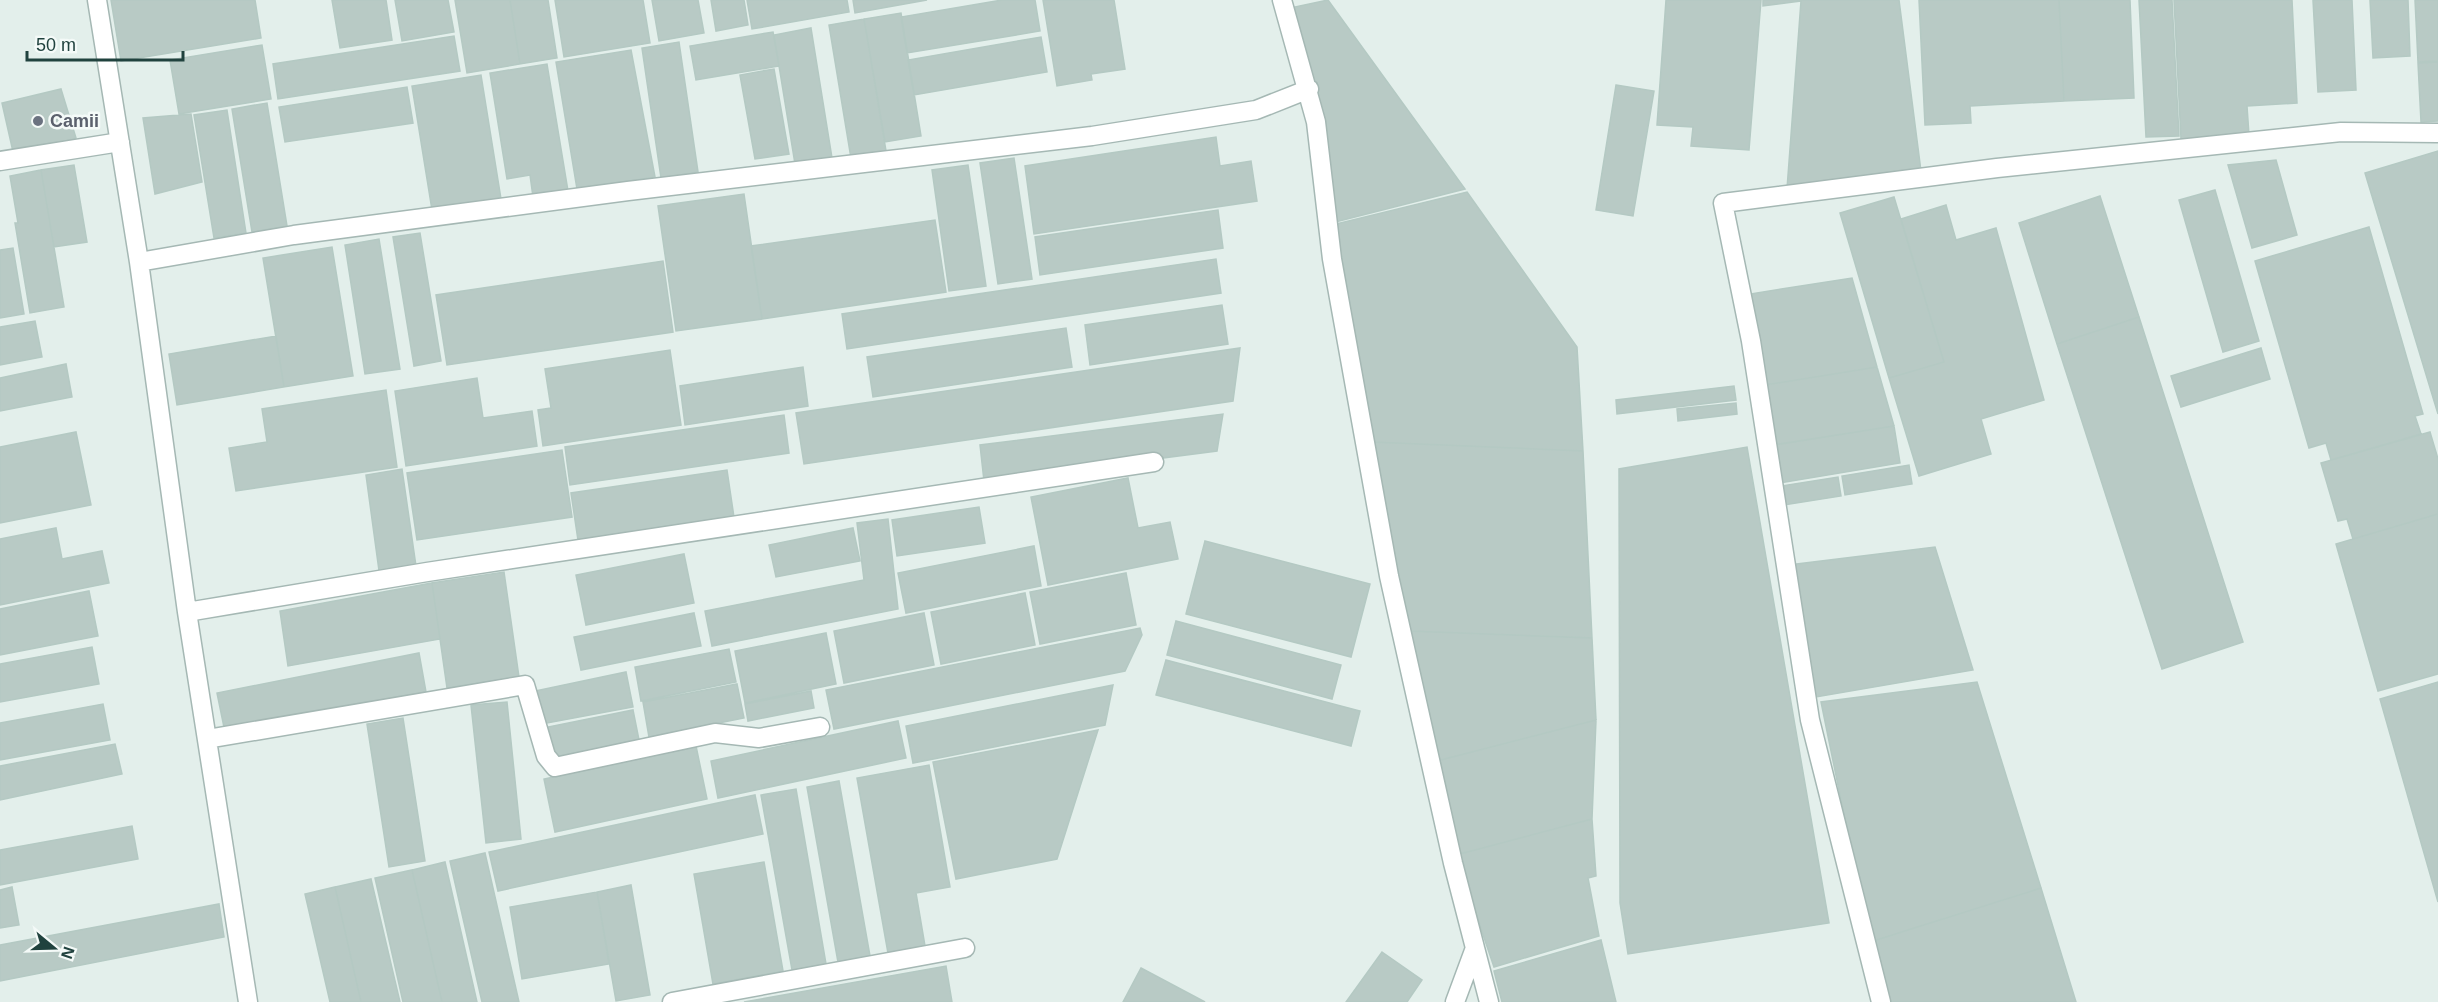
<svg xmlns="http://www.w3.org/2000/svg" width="2438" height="1002" font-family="Arial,sans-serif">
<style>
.building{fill:#b8cac5;stroke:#b4c9c3;stroke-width:1.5}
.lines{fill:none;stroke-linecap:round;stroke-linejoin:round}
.minor-casing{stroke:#a5b8b4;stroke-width:21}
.minor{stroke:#fff;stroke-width:18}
.worship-dot{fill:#6b7280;stroke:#f4faf8;stroke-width:2}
.labels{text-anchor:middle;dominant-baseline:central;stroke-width:5;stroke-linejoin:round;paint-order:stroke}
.worship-label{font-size:18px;font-weight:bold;fill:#5b616d;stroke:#f4faf8;text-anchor:start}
</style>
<rect width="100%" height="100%" fill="#e3efeb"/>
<path class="building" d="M 111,0 L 255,0 L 261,38 L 121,61 Z
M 332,0 L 386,0 L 392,40 L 340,48 Z
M 395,0 L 448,0 L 454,32 L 402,41 Z
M 455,0 L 510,0 L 520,64 L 467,73 Z
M 510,0 L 548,0 L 557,58 L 520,64 Z
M 555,0 L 643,0 L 650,43 L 564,57 Z
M 652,0 L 698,0 L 704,33 L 659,41 Z
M 711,0 L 744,0 L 748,25 L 716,31 Z
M 747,0 L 847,0 L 849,12 L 752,29 Z
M 853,0 L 927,0 L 855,13 Z
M 1002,0 L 1035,0 L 1040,31 L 907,53 L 901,17 Z
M 1043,0 L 1114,0 L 1125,69 L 1091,74 L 1092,80 L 1057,86 Z
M 1328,0 L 1465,189 L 1335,222 L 1290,8 Z
M 1666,0 L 1761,0 L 1749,150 L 1691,146 L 1693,127 L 1657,125 Z
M 1763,0 L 1899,0 L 1921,171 L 1787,189 L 1801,1 L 1763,6 Z
M 1919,0 L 2059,0 L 2064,101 L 1970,106 L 1971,123 L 1925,125 Z
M 2059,0 L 2130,0 L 2134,98 L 2064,101 Z
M 2139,0 L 2172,0 L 2179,136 L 2146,137 Z
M 2174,0 L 2292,0 L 2297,103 L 2247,106 L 2249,135 L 2181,139 Z
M 2313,0 L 2352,0 L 2356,90 L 2318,92 Z
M 2370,0 L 2408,0 L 2410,56 L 2373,58 Z
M 2415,0 L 2438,0 L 2438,61 L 2418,62 Z
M 901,13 L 921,136 L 885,142 L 864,19 Z
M 864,19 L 886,151 L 851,158 L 829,25 Z
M 811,28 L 832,158 L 795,164 L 774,35 Z
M 773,32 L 779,66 L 696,80 L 690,46 Z
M 454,36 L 460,71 L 278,99 L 273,64 Z
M 1041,37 L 1047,72 L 914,95 L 908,60 Z
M 679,42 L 698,172 L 661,178 L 642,48 Z
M 262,45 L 271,99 L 179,114 L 170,60 Z
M 631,50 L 655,177 L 577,189 L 556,62 Z
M 2438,62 L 2438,121 L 2421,122 L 2418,63 Z
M 547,64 L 568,191 L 533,197 L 530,175 L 507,179 L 490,73 Z
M 774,69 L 789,154 L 755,159 L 740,75 Z
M 481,75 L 501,199 L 432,210 L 412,86 Z
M 1616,85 L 1654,91 L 1633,216 L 1596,210 Z
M 407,87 L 413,123 L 285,142 L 279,107 Z
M 61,89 L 76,138 L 14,156 L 2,103 Z
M 267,103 L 287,226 L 252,232 L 232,109 Z
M 227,110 L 246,233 L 214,238 L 194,115 Z
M 191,114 L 202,182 L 155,194 L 143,118 Z
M 1216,137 L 1220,166 L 1251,161 L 1257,201 L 1034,234 L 1025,166 Z
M 2438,151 L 2438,414 L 2365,173 Z
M 1014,158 L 1032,279 L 998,284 L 980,163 Z
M 2276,160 L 2297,235 L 2252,248 L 2228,165 Z
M 74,165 L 87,242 L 54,247 L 41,170 Z
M 968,165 L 986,286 L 949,291 L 932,170 Z
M 41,170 L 64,307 L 30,313 L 15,223 L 18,223 L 10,176 Z
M 2215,190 L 2259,341 L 2223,352 L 2179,200 Z
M 1467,192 L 1577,347 L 1583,451 L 1372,442 L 1336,224 Z
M 744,194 L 762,319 L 676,331 L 658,206 Z
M 2100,196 L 2139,317 L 2057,344 L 2019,223 Z
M 1894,197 L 1944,362 L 1889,378 L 1840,213 Z
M 1946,205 L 1956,240 L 1996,228 L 2044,400 L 1981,419 L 1991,454 L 1919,476 L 1889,378 L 1944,362 L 1901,219 Z
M 1218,210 L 1223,248 L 1040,275 L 1035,237 Z
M 935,220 L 946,292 L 762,319 L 751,246 Z
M 2369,227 L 2423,414 L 2415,416 L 2421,434 L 2331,460 L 2326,443 L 2309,448 L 2255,261 Z
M 420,233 L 441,361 L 414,366 L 393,237 Z
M 379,239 L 400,369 L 365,374 L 345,245 Z
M 332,247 L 353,376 L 284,387 L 263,258 Z
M 13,248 L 24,314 L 0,318 L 0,250 Z
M 1216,259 L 1221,293 L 847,349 L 842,314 Z
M 663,261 L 673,332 L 447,365 L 436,295 Z
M 1852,278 L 1877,367 L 1765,385 L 1750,294 Z
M 1222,305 L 1228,344 L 1090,365 L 1085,325 Z
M 2139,317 L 2243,642 L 2162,669 L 2057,344 Z
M 35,321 L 42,357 L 0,365 L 0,327 Z
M 1066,328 L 1072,367 L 873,397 L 867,357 Z
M 276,336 L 284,387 L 177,405 L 169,354 Z
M 1240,348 L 1233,401 L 804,464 L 796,413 Z
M 2261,348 L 2270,379 L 2181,407 L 2171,376 Z
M 670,350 L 681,425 L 543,446 L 538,410 L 551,408 L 545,369 Z
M 66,364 L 72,397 L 0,411 L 0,378 Z
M 803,367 L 808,406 L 685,425 L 680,386 Z
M 1877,367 L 1894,426 L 1774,445 L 1765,385 Z
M 477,378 L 483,418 L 532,411 L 537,446 L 406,466 L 395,391 Z
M 1734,386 L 1736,400 L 1617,414 L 1616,400 Z
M 386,390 L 397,467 L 236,491 L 229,448 L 267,442 L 262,409 Z
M 1736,403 L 1737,414 L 1678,421 L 1677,409 Z
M 1223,414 L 1217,451 L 984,481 L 980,445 Z
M 784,415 L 789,453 L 570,485 L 565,447 Z
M 1894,426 L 1900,463 L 1780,483 L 1774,445 Z
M 76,432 L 91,505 L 0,523 L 0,447 Z
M 2430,432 L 2438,459 L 2438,514 L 2353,539 L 2347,519 L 2338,521 L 2321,463 Z
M 1372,442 L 1583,451 L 1592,638 L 1408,631 Z
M 1747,447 L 1829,923 L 1628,954 L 1620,903 L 1619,469 Z
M 562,450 L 572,517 L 417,540 L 407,473 Z
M 1909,465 L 1912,484 L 1845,495 L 1842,476 Z
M 402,469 L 417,573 L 380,578 L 366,475 Z
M 727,470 L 735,524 L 579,547 L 571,493 Z
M 1838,477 L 1841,496 L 1784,505 L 1781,486 Z
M 1128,478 L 1138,528 L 1170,522 L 1178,559 L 1048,585 L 1031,497 Z
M 979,507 L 985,543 L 897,556 L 892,520 Z
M 2438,514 L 2438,674 L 2378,691 L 2336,544 Z
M 888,519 L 898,609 L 712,646 L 705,611 L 864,580 L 857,523 Z
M 56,528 L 62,559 L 102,551 L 109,583 L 0,605 L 0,539 Z
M 853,528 L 860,561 L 776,577 L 769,545 Z
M 1205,541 L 1370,584 L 1351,657 L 1186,614 Z
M 1034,546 L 1041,586 L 906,613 L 898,573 Z
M 1935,547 L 1973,670 L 1816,697 L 1789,565 Z
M 684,554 L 694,603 L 586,625 L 576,575 Z
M 504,572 L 519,677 L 447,688 L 432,583 Z
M 1126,573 L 1136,625 L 1040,644 L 1030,592 Z
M 432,583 L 440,639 L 288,666 L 280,611 Z
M 89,591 L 98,636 L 0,655 L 0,609 Z
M 1025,593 L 1035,645 L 941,664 L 931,612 Z
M 694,613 L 701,646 L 581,670 L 574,637 Z
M 924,613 L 934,665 L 844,683 L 834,631 Z
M 1176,621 L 1341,665 L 1332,699 L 1167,655 Z
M 1140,628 L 1142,635 L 1125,671 L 834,729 L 826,690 Z
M 1408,631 L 1592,638 L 1596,720 L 1433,762 Z
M 826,633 L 836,684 L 745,703 L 735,651 Z
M 92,647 L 99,684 L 0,702 L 0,664 Z
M 729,649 L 736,682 L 641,701 L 635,667 Z
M 419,653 L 426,692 L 225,732 L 217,693 Z
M 1166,660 L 1360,711 L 1351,746 L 1156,695 Z
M 626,672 L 633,707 L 542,724 L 535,691 Z
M 1977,682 L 2041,888 L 1870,942 L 1821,702 Z
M 2438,682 L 2438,902 L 2380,699 Z
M 737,684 L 744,718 L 649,737 L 643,702 Z
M 1113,685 L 1105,725 L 913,763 L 906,726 Z
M 811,691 L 814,708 L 748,721 L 745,704 Z
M 507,702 L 521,839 L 486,843 L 471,705 Z
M 103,704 L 110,740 L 0,760 L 0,723 Z
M 633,710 L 640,745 L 555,762 L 548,727 Z
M 403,718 L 425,861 L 389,867 L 367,724 Z
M 1596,720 L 1592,819 L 1456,855 L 1433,762 Z
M 898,721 L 906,758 L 718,798 L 711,761 Z
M 1098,730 L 1057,859 L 956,879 L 933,762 Z
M 115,744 L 122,774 L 0,800 L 0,766 Z
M 696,746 L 707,799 L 555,832 L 544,779 Z
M 929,765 L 950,887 L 916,893 L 925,946 L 888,953 L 857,778 Z
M 839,781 L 870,956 L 838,962 L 807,787 Z
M 796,789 L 826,964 L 792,970 L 761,795 Z
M 755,795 L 763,834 L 498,891 L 489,852 Z
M 1592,819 L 1596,876 L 1588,878 L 1599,936 L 1494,967 L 1456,855 Z
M 132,826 L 138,859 L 0,885 L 0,850 Z
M 485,853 L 519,1002 L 482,1002 L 450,861 Z
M 445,862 L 477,1002 L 442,1002 L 412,870 Z
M 764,862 L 783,971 L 713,984 L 694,874 Z
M 412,870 L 442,1002 L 403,1002 L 375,878 Z
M 371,879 L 400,1002 L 361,1002 L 335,887 Z
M 631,885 L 650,995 L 616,1001 L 597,892 Z
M 12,887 L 19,925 L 0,928 L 0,890 Z
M 335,887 L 361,1002 L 330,1002 L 305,894 Z
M 2041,888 L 2076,1002 L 1888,1002 L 1870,942 Z
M 597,892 L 609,964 L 522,979 L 510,907 Z
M 219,904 L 224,937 L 0,981 L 0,945 Z
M 1601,940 L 1616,1002 L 1502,1002 L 1494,971 Z
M 1382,952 L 1422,980 L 1407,1002 L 1346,1002 Z
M 946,966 L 952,1002 L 744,1002 Z
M 1141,968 L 1205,1002 L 1123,1002 Z"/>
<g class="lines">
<defs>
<path id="minor" d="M 97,0 L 139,262 L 187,612 L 248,1002
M 1282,0 L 1316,122 L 1332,259 L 1389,576 L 1453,863 L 1489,1002
M 0,161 L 120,142
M 139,262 L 294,235 L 628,191 L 1092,136 L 1256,110 L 1309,89
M 187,612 L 427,572 L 1154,462
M 207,739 L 525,685 L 546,756 L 555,767 L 715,733 L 759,738 L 820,727
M 672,1002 L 965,948
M 1455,1002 L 1475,948
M 1881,1002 L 1810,720 L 1751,341 L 1723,203 L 1997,168 L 2341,132 L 2438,133"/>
</defs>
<use href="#minor" class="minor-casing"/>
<use href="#minor" class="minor"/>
</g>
<circle class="worship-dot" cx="38" cy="121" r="6"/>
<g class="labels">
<g class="worship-label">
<text x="50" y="121">Camii</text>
</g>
</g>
<g transform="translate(54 948) rotate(109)" stroke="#f4faf8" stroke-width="4.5" paint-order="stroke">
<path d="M0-4.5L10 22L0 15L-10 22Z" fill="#20423e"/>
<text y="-9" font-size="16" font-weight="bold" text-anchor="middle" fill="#20423e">N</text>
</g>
<path d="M27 51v9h156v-9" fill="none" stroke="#20423e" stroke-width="3"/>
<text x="36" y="51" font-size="18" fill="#20423e" stroke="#f4faf8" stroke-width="4.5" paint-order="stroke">50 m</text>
</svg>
